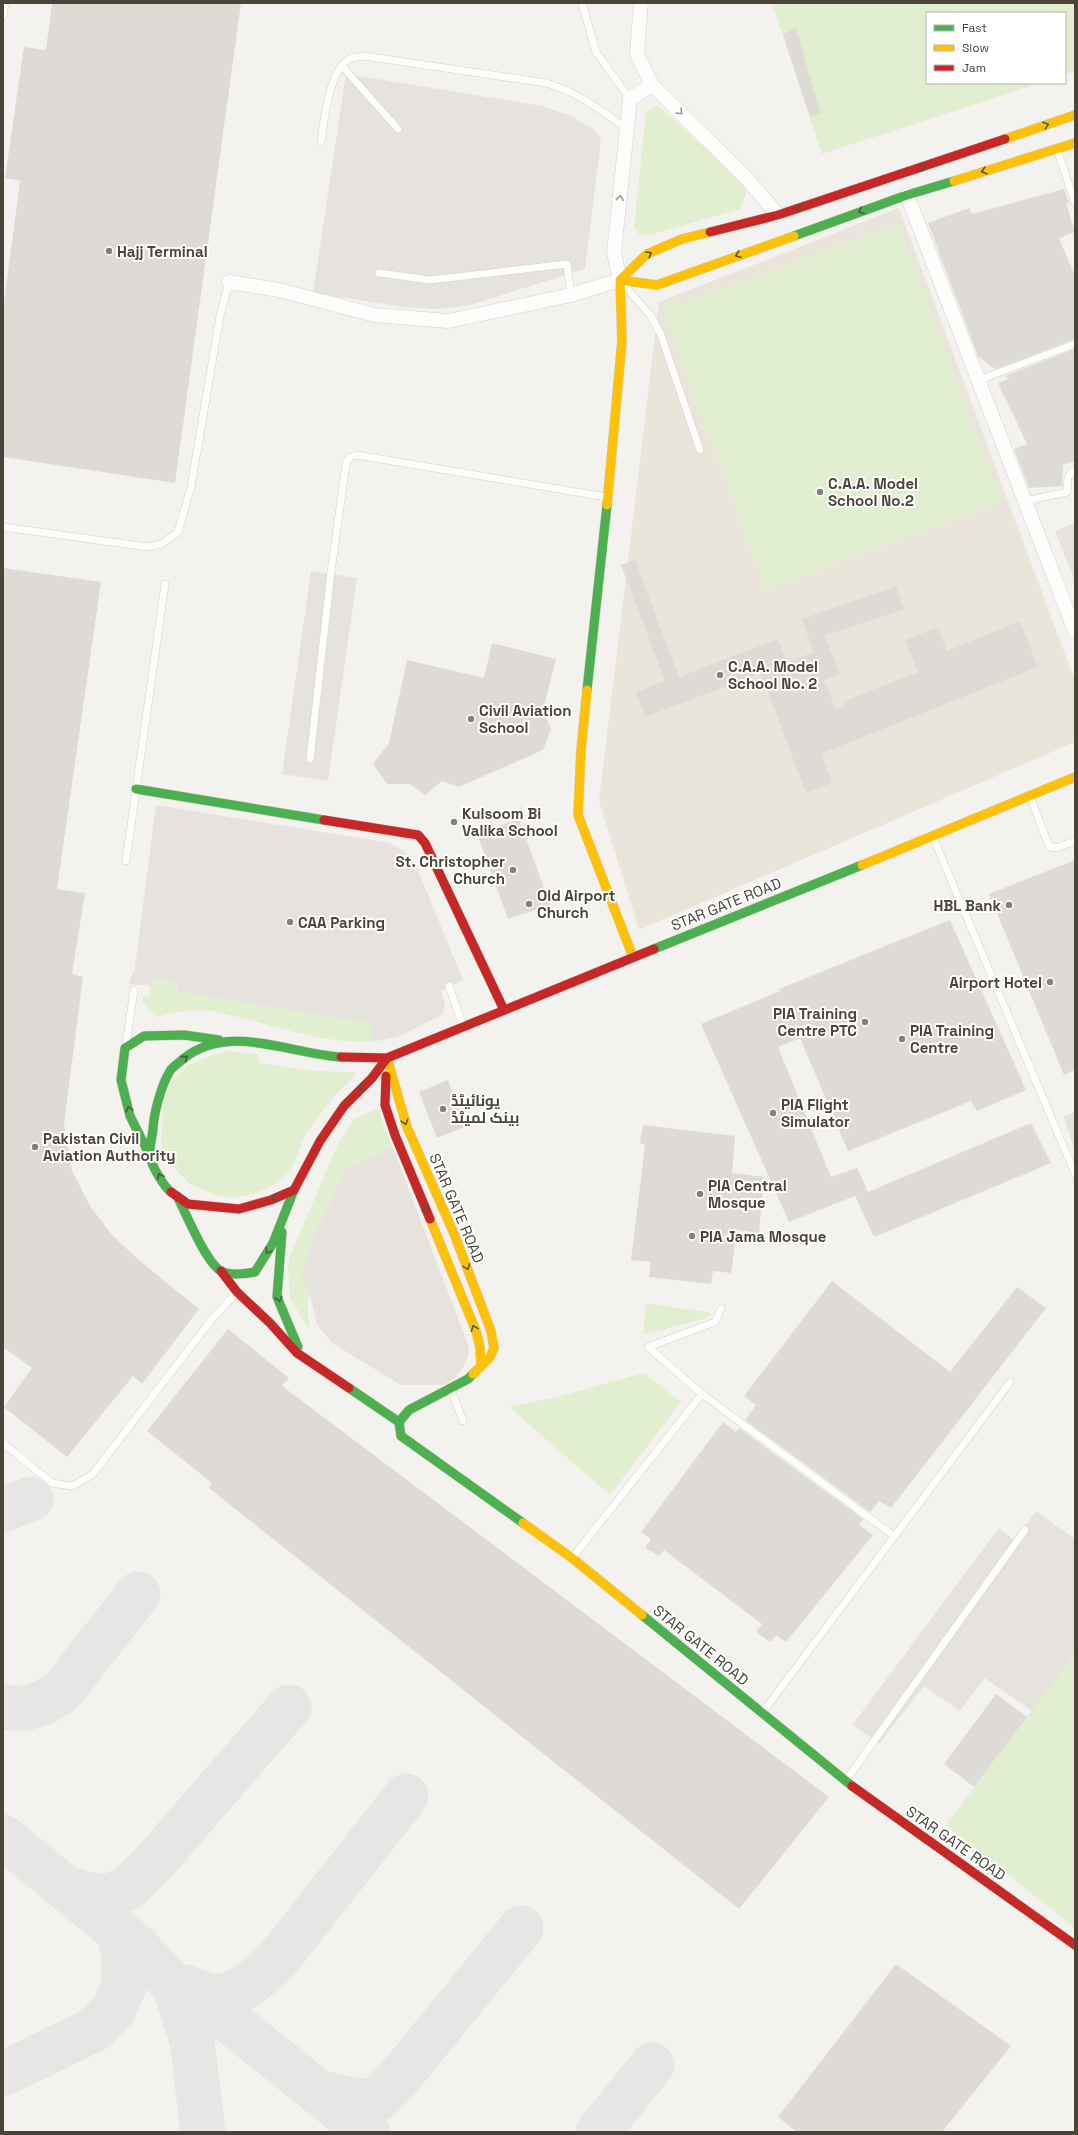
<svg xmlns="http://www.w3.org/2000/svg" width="1078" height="2135" font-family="'Space Grotesk',Cairo,sans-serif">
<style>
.education{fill:#eae5da}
.green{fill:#e1eecf}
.parking{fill:#e6e3df}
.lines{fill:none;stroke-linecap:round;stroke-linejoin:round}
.taxiway{stroke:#e8e6e4;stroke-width:45}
.building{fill:#dedbd6}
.lane-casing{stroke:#d2d0cb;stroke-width:8}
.street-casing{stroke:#d2d0cb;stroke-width:15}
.fast-casing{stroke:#d3cfc5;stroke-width:10}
.slow-casing{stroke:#d3cfc5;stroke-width:10}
.jam-casing{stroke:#d3cfc5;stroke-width:10}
.lane{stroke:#fdfdfc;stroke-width:7}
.street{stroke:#fdfdfc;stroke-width:14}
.fast{stroke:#4caf50;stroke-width:9}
.slow{stroke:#ffc107;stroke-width:9}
.jam{stroke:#c62828;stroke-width:9}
.oneway{stroke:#9b9791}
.oneway2{stroke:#4b593e}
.poi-dot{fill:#868178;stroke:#fff;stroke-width:1.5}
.labels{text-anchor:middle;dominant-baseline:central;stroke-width:4;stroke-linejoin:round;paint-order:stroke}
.poi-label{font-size:15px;font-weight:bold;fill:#4b4439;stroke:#fff;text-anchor:start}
.street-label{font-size:15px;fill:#4b4439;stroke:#fff}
</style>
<rect width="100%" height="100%" fill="#f4f2ee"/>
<path class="education" d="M 899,208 L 1075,681 L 1075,742 L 639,930 L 599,801 L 659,302 Z"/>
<path class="green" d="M 772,3 L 1075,3 L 1075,72 L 1065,75 L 1065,13 L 927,13 L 927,83 L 1040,83 L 822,154 Z
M 658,106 L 745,184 L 746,195 L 740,209 L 649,235 L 640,235 L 634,228 L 646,111 Z
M 899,224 L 1001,502 L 766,589 L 664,311 Z
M 156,978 L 167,978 L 177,983 L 178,992 L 371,1023 L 371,1042 C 330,1043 293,1032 254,1021 C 237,1017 215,1010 197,1010 C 183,1010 171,1013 158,1017 C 148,1011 144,1008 142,996 L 149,997 L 150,987 L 145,985 Z
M 226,1051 L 257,1054 L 260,1063 L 314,1071 L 354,1072 L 355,1076 L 335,1095 L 306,1133 L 293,1166 L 277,1182 L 257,1193 L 234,1198 L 213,1194 L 190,1184 L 173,1167 L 161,1144 L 164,1097 L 174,1078 L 187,1066 L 197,1061 Z
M 378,1109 L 393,1148 L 345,1169 L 313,1239 L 303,1277 L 310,1297 L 307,1299 L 309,1329 L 290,1299 L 288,1267 L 290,1256 L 337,1146 L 355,1118 Z
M 646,1303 L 713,1313 L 706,1318 L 647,1334 L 643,1333 Z
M 644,1373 L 681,1402 L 610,1495 L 509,1407 L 561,1396 Z
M 1075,1653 L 1075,1928 L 946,1825 Z"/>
<path class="parking" d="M 346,74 L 542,106 L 571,116 L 595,130 L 601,140 L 585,269 L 470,305 L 439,309 L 404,307 L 313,293 Z
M 1075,523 L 1075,582 L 1055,531 Z
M 311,571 L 357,578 L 328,781 L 282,774 Z
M 156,805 L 390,843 L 405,852 L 415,863 L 463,980 L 441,991 L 445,1006 L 443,1014 L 398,1037 L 371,1042 L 371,1023 L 178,992 L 177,983 L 167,978 L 156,978 L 145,985 L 129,984 L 135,967 Z
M 1075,1112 L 1075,1152 L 1064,1116 Z
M 393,1148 L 469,1347 L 468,1357 L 462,1369 L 454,1379 L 443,1385 L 401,1385 L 332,1343 L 317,1325 L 311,1299 L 302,1277 L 313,1239 L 345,1169 Z
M 1036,1511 L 1075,1539 L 1075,1653 L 1032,1711 L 985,1678 L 960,1711 L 924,1686 L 879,1744 L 853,1724 L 999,1528 L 1014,1540 Z"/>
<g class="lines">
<path class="taxiway" d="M 3,1510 L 31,1499
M 3,1706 L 9,1708 L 26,1708 L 45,1702 L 62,1691 L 138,1594
M 3,1837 L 135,1945 L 175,1987 L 192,2041 L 203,2132
M 65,1888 C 108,1902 117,1900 149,1868 L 289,1707
M 187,1987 L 368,2132
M 191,1990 C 199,1992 210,1997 219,1996 C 243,1994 261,1975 278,1959 L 406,1796
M 3,2074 L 95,2029 L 114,2009 L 124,1986 L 124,1958 L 119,1932
M 318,2092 L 357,2101 L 378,2099 L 398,2079 L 521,1928
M 598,2132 L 652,2065"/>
</g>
<path class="building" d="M 52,3 L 241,3 L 175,483 L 3,457 L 3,310 L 20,181 L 5,178 L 24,47 L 46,50 Z
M 796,28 L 821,114 L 810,117 L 783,34 Z
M 1064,189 L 1069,203 L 1066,203 L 1075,232 L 1059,238 L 1075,276 L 1075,339 L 995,369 L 978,356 L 928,223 L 969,208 L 972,214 Z
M 1075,349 L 1075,461 L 1063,465 L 1062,486 L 1029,488 L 1014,449 L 1027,444 L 998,383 L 1009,379 L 1005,376 Z
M 635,560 L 679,677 L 778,639 L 787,663 L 813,652 L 802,619 L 896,586 L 904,609 L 825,636 L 840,674 L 824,680 L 836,710 L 852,698 L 918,672 L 905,640 L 938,627 L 947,651 L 1020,621 L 1038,667 L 821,754 L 832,783 L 806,793 L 761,673 L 645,717 L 636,692 L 665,681 L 621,565 Z
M 3,568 L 101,582 L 57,889 L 85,893 L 72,974 L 83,977 L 64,1124 L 72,1171 L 90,1206 L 112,1235 L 140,1261 L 199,1309 L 142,1384 L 133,1376 L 67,1457 L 4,1407 L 32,1368 L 3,1347 Z
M 492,643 L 556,659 L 543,710 L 551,729 L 543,750 L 459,787 L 442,781 L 425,795 L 410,784 L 387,784 L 373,764 L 389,743 L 407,660 L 484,678 Z
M 519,819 L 550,905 L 508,919 L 477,834 Z
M 1075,860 L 1075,1070 L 1064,1075 L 989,894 Z
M 950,920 L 1026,1090 L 977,1111 L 971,1101 L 848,1151 L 800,1038 L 778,1047 L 831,1177 L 857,1168 L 868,1192 L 1031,1123 L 1051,1163 L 874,1237 L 855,1196 L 789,1222 L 701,1024 L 780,991 L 779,989 Z
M 448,1080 L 467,1126 L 437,1138 L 419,1092 Z
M 643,1125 L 735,1136 L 732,1173 L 764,1177 L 759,1233 L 737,1230 L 731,1273 L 713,1271 L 711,1284 L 649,1277 L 651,1262 L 631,1260 L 645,1145 L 640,1143 Z
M 832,1281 L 950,1372 L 1017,1287 L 1046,1308 L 891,1508 L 879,1501 L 870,1512 L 745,1420 L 756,1405 L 744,1396 Z
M 228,1329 L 289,1378 L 282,1386 L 829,1797 L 739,1909 L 209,1488 L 212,1483 L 147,1431 Z
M 723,1422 L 736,1432 L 739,1428 L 863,1519 L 859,1525 L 873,1535 L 786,1642 L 776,1635 L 770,1642 L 756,1632 L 762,1624 L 664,1550 L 659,1556 L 645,1548 L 651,1539 L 641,1532 Z
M 996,1694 L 1027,1717 L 974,1787 L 944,1764 Z
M 896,1964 L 1011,2046 L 942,2132 L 797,2132 L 778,2117 Z"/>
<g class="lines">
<defs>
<path id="lane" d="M 582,3 L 596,52 L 630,99
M 3,16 L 5,3
M 342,66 L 398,129
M 321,142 C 324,121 329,68 351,58 C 354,57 360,57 364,56 L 546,83 C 580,93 599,109 627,129
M 1057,149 L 1075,203
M 379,273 L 430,280 L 567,264 L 571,295
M 624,285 L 651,316 L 661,335 L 700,450
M 979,380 L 1075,344
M 1025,501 L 1067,492 L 1068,477 L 1072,472 L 1075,471
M 3,527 L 148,547 L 162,544 L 178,532 L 191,487 L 220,316 L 229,282
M 310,759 L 331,572 L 346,464 L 350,457 L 357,455 L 606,497
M 1030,796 L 1048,844 L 1052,848 L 1059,847 L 1075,841
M 933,837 L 1075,1174
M 126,861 L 165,584
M 449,986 L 463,1026
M 126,1045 L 134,990
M 451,1390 L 463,1421
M 702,1394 L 894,1536
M 3,1443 L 52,1483 L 72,1486 L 92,1475 L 212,1319 L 237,1292
M 572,1558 L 702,1394 L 648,1347 L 715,1322 L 721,1309
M 762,1713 L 1010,1382
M 846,1780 L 1025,1530"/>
<path id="street" d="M 641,3 L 637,54 L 652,85 L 748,180 L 778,215
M 907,195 L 1075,631
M 229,282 L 279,290 L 375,315 L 448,321 L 571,295 L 620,280 L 614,253 L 630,99 L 652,85"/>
<path id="fast" d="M 794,236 L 907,195 L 954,181
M 587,690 L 607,505
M 136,789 L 324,820
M 654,949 L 862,865
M 150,1156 L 130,1116 L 121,1080 L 125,1048 L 144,1036 L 184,1035 L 219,1040
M 171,1192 C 164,1187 151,1165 150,1156 C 149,1148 152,1138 153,1129 C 154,1112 161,1086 170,1071 C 172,1067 179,1063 183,1059 C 229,1022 289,1054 341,1057
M 177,1196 C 186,1213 206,1263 221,1271 C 231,1276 245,1274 255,1272 L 273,1243 L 294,1190
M 282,1232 L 277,1297 L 298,1347
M 473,1374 L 468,1379 L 409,1410 L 399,1422 L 401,1436 L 523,1523
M 349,1388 L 399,1422
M 642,1615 L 852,1786"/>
<path id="slow" d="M 1005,139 L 1075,115
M 954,181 L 1075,143
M 620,280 L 657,285 L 794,236
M 607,505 L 622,341 L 620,280 L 647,254 L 682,239 L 710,232
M 587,690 L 581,750 L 578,815 L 633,957
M 862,865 L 1075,777
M 387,1058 L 407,1127 L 455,1236 L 491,1331 L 494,1348 L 490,1357 L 473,1374
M 430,1219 L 476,1331 L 480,1347 L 481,1366
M 523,1523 L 572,1558 L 642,1615"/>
<path id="jam" d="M 710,232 L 778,215 L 1005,139
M 324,820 L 418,835 L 425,843 L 504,1010
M 341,1057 L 387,1058 L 654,949
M 386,1076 L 385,1105 L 395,1135 L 430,1219
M 171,1192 L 188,1204 L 239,1209 L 271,1200 L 294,1190 L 320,1141 L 344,1106 L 372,1078 L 387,1058
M 221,1271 L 237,1292 L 270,1323 L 297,1353 L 349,1388
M 852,1786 L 1075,1945"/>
</defs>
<use href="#lane" class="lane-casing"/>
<use href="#street" class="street-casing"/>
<use href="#fast" class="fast-casing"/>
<use href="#slow" class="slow-casing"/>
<use href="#jam" class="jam-casing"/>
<use href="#lane" class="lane"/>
<use href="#street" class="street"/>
<use href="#fast" class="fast"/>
<use href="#slow" class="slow"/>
<use href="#jam" class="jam"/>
</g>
<defs><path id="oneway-chevron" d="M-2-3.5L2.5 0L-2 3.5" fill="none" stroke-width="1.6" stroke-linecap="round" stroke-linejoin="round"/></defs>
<g class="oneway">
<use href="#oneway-chevron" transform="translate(680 112) rotate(45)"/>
<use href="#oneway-chevron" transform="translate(620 198) rotate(-84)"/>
</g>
<g class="oneway2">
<use href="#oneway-chevron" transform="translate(1046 125) rotate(-19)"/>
<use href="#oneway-chevron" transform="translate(923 167) rotate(-19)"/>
<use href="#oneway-chevron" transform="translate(984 171) rotate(163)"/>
<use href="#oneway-chevron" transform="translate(799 208) rotate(-18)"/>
<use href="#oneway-chevron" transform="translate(861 211) rotate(160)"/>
<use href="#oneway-chevron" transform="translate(649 254) rotate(-31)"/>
<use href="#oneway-chevron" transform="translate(738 255) rotate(160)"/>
<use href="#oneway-chevron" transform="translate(185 1058) rotate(-40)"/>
<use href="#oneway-chevron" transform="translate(362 1088) rotate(135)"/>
<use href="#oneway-chevron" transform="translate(129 1109) rotate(-105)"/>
<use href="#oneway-chevron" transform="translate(405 1122) rotate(72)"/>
<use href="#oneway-chevron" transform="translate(160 1176) rotate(-115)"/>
<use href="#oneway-chevron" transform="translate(275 1198) rotate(157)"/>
<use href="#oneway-chevron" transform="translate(425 1208) rotate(-113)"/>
<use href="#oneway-chevron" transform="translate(268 1251) rotate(122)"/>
<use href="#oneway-chevron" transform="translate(467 1267) rotate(70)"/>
<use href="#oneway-chevron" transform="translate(279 1299) rotate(76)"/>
<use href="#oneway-chevron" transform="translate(474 1328) rotate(-111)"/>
</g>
<g class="poi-dot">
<circle cx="109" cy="251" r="4"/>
<circle cx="820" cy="492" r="4"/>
<circle cx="720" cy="675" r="4"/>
<circle cx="471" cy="719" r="4"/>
<circle cx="454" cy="822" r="4"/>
<circle cx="513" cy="870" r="4"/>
<circle cx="529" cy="904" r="4"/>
<circle cx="1009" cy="905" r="4"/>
<circle cx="290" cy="922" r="4"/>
<circle cx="1050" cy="982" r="4"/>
<circle cx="865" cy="1022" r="4"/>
<circle cx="902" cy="1039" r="4"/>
<circle cx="443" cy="1109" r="4"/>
<circle cx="773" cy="1113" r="4"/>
<circle cx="35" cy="1147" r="4"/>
<circle cx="700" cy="1194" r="4"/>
<circle cx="692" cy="1236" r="4"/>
</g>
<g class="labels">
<g class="poi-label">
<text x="117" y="251">Hajj Terminal</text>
<text x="828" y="483">C.A.A. Model<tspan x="828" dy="17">School No.2</tspan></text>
<text x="728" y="666">C.A.A. Model<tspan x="728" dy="17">School No. 2</tspan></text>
<text x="479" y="710">Civil Aviation<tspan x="479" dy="17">School</tspan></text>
<text x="462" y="813">Kulsoom Bi<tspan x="462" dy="17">Valika School</tspan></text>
<text x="505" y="861" text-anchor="end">St. Christopher<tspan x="505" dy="17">Church</tspan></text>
<text x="537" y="895">Old Airport<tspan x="537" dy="17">Church</tspan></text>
<text x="1001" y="905" text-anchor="end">HBL Bank</text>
<text x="298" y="922">CAA Parking</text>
<text x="1042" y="982" text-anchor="end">Airport Hotel</text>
<text x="857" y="1013" text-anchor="end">PIA Training<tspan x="857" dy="17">Centre PTC</tspan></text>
<text x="910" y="1030">PIA Training<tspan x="910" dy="17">Centre</tspan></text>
<text x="451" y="1100">یونائیٹڈ<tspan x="451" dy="17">بینک لمیٹڈ</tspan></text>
<text x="781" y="1104">PIA Flight<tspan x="781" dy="17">Simulator</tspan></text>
<text x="43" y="1138">Pakistan Civil<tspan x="43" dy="17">Aviation Authority</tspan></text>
<text x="708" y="1185">PIA Central<tspan x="708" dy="17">Mosque</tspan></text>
<text x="700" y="1236">PIA Jama Mosque</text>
</g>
<g class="street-label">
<text transform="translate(726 904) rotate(-22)">STAR GATE ROAD</text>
<text transform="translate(457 1208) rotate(67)">STAR GATE ROAD</text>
<text transform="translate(701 1645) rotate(39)">STAR GATE ROAD</text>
<text transform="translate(956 1843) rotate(35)">STAR GATE ROAD</text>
</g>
</g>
<rect width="1078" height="2135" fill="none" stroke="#4b4439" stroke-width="8"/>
<rect x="926" y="12" width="140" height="72" fill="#ffffff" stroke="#b7b4b0"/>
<rect x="934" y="25" width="20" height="6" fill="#4caf50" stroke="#b7b4b0"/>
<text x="962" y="32" font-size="12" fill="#4b4439">Fast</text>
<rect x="934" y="45" width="20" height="6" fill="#ffc107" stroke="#b7b4b0"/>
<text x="962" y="52" font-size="12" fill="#4b4439">Slow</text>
<rect x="934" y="65" width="20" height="6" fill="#c62828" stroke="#b7b4b0"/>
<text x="962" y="72" font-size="12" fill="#4b4439">Jam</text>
</svg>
